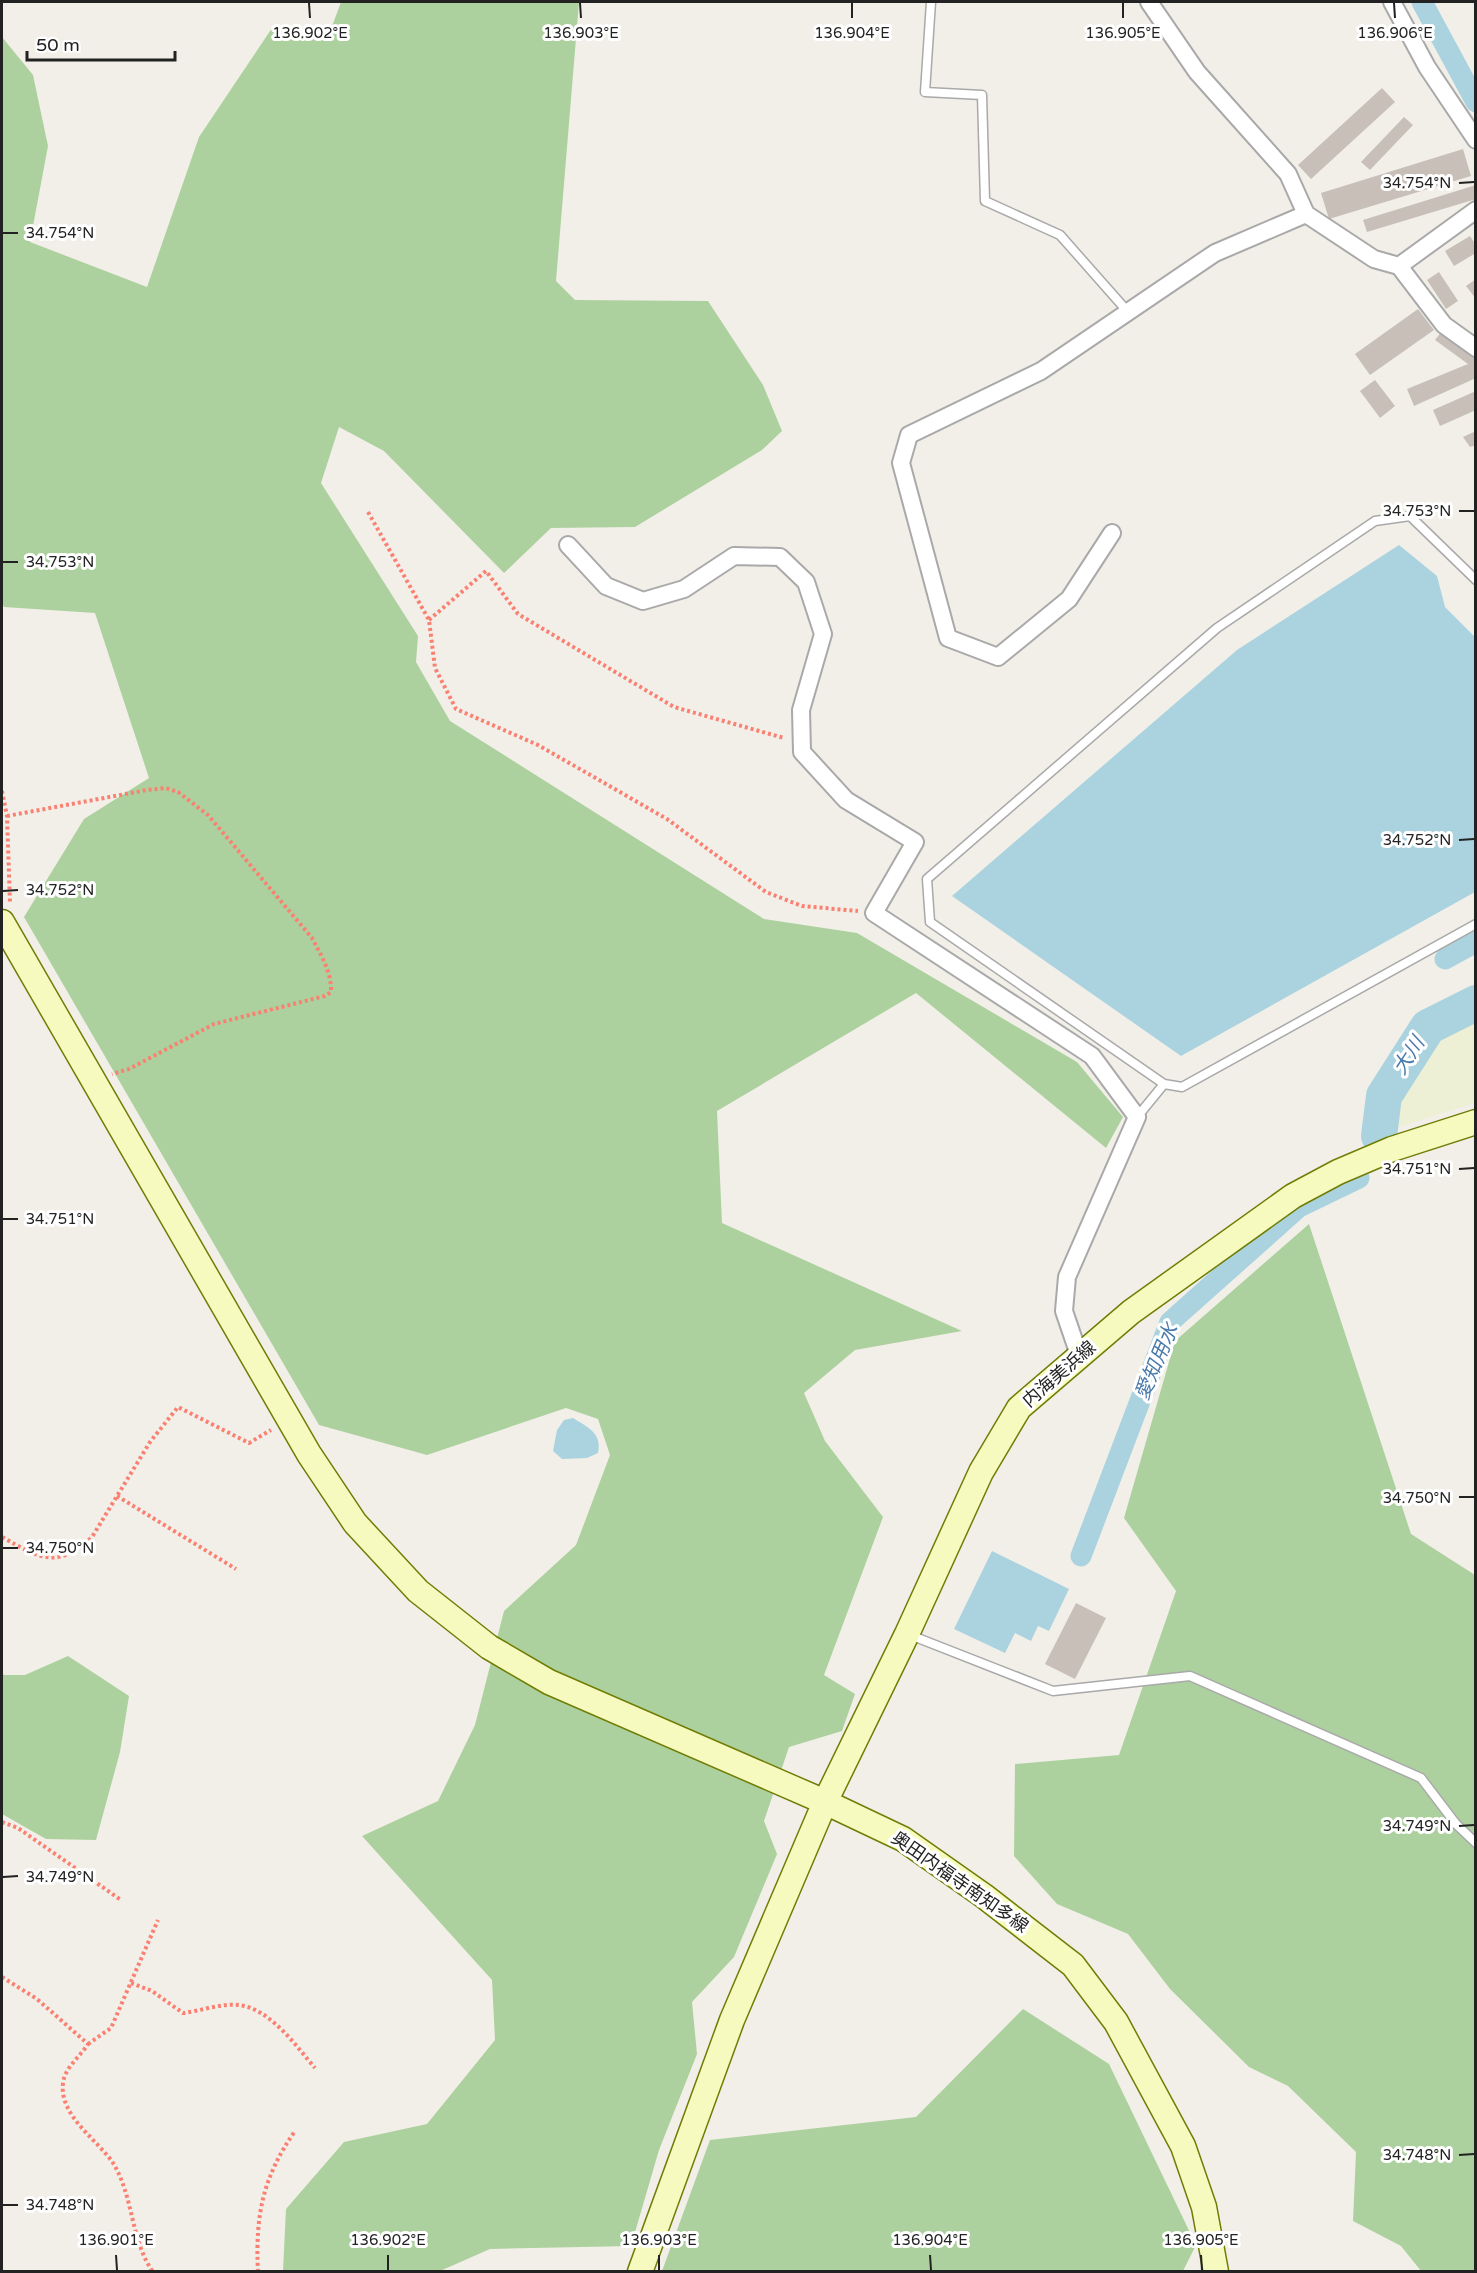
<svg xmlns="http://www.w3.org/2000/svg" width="1477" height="2273" font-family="'Varela Round','Noto Sans JP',sans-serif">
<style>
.farmland{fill:#eef0d5}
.forest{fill:#add19e}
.water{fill:#aad3df}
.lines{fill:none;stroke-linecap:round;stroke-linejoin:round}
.canal{stroke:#aad3df;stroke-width:21}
.river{stroke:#aad3df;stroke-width:36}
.building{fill:#c7bfb8}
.lane-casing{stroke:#a9a9a9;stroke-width:11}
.street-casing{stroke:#a9a9a9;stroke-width:20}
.secondary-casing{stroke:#707d05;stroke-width:27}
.path{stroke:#fa8072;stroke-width:4;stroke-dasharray:3 3;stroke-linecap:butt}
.lane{stroke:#fff;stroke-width:8}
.street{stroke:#fff;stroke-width:16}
.secondary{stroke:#f7fabf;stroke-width:24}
.ticks{fill:none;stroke:#222;stroke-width:2}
.labels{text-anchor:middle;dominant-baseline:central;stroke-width:6;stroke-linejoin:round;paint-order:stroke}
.street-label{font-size:18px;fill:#222;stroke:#fff}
.water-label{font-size:20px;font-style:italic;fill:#4a7aab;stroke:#fff}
.ticks-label{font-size:15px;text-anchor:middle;fill:#222;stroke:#fff;stroke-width:6;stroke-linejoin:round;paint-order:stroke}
</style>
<rect width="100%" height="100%" fill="#f2efe9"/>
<path class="farmland" d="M 1475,1019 L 1475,1103 L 1392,1129 L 1397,1097 L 1437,1039 Z"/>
<path class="forest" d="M 341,2 L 579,2 L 556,281 L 575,300 L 708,301 L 763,385 L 782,431 L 762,450 L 635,527 L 551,528 L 504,573 L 384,451 L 339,427 L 321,483 L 418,636 L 416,662 L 450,721 L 764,919 L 857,933 L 1077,1062 L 1123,1117 L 1106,1148 L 916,993 L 717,1111 L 722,1223 L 962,1331 L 855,1350 L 804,1393 L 825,1441 L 883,1517 L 824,1675 L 855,1694 L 842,1731 L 789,1747 L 764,1821 L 777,1854 L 734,1957 L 692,2002 L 697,2054 L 659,2150 L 631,2246 L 490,2249 L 440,2271 L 283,2271 L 286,2209 L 344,2142 L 427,2124 L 495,2040 L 492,1980 L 362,1836 L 438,1801 L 475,1725 L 504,1611 L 576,1545 L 610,1455 L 598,1419 L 566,1408 L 427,1455 L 319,1425 L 24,917 L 84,819 L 149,778 L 95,613 L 4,607 L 2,603 L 2,37 L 33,75 L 48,146 L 30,242 L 147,287 L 199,137 L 272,28 L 327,40 Z
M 1309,1224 L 1411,1534 L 1475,1575 L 1475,2271 L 1421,2271 L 1401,2246 L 1353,2221 L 1356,2152 L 1288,2086 L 1249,2067 L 1170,1989 L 1128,1934 L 1057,1904 L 1014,1856 L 1015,1764 L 1119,1755 L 1176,1591 L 1124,1518 L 1175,1341 Z
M 68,1656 L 129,1696 L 120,1752 L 96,1840 L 46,1839 L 2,1814 L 2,1673 L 4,1675 L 25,1675 Z
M 1023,2009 L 1109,2064 L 1196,2245 L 1183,2271 L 662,2271 L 710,2140 L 916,2117 Z"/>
<path class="water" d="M 1399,545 L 1437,576 L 1445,607 L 1475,637 L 1475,892 L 1181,1056 L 952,896 L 1237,650 Z
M 573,1418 C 589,1428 602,1433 598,1453 L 587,1458 L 562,1459 L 553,1451 L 557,1430 L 564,1420 Z
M 992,1551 L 1069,1589 L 1049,1631 L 1038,1626 L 1031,1641 L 1015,1633 L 1005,1653 L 954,1629 Z"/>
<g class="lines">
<path class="canal" d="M 1422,2 L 1476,102
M 1445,959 L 1476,942
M 1081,1556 L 1170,1322 L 1299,1207 L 1359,1178"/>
<path class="river" d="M 1379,1136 L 1384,1096 L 1428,1027 L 1476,1003"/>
</g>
<path class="building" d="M 1382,88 L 1395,102 L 1311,179 L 1298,165 Z
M 1404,117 L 1413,125 L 1370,170 L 1361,162 Z
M 1463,149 L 1471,176 L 1329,219 L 1321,193 Z
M 1476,185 L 1476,199 L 1367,232 L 1363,220 Z
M 1470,236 L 1476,245 L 1476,253 L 1454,266 L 1445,251 Z
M 1439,272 L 1458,301 L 1446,309 L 1427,280 Z
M 1476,279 L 1476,299 L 1466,286 Z
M 1418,309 L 1434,330 L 1370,375 L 1355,354 Z
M 1442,331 L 1476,357 L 1476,378 L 1414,406 L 1407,389 L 1468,364 L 1435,340 Z
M 1375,380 L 1395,406 L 1380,418 L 1360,391 Z
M 1476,391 L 1476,410 L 1440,426 L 1433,410 Z
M 1476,431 L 1476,445 L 1470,447 L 1463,437 Z
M 1076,1603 L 1106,1618 L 1075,1679 L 1045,1664 Z"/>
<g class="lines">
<defs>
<path id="lane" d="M 931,2 L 925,92 L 982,95 L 985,201 L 1060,235 L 1128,312
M 1476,580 L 1410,516 L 1375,521 L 1217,628 L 927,879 L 930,922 L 1164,1084 L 1182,1087 L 1476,924
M 1137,1117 L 1164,1084
M 910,1635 L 1053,1691 L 1190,1676 L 1421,1778 L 1456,1824 L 1476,1843"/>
<path id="street" d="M 1149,2 L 1197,72 L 1288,174 L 1306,214 L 1374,259 L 1399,266 L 1444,325 L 1476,348
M 1392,2 L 1427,67 L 1476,140
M 1399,266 L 1476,210
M 1112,533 L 1069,599 L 998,657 L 948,638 L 901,463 L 909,435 L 1041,371 L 1215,253 L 1306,214
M 568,545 L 606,586 L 643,601 L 684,589 L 734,556 L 780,557 L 806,582 L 823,634 L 801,710 L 802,752 L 846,800 L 915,842 L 874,913 L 1092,1056 L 1137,1117 L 1067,1277 L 1064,1311 L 1079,1355"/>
<path id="secondary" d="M 2,922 L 309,1454 L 355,1523 L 418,1591 L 489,1647 L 549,1682 L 825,1802 L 903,1839 L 984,1896 L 1073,1965 L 1116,2022 L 1183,2146 L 1204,2207 L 1216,2272
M 640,2272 L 732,2020 L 825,1802 L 907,1634 L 981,1472 L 1019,1408 L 1131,1312 L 1293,1196 L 1338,1172 L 1392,1149 L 1476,1122"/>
</defs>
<use href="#lane" class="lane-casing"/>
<use href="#street" class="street-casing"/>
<use href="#secondary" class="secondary-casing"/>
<path class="path" d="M 368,512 L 429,620 L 435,668 L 456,709 L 538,745 L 667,819 L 766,892 L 802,906 L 858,911
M 429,620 L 486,571 L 518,614 L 674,707 L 784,738
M 2,791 L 7,816 L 10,903
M 7,816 L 147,790 L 166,788 L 178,792 L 208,815 L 312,938 C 321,955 332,973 331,992 L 325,996 L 214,1024 L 129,1069 L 112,1074
M 117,1496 L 236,1569
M 2,1537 C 39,1558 58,1570 92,1537 L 150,1442 L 178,1407 L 249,1443 L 271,1430
M 2,1822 L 18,1828 L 121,1900
M 2,1977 L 37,1999 L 88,2044 C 80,2057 65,2067 63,2083 C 59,2116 97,2139 113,2163 C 134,2197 130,2239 153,2272
M 131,1983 L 152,1991 L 183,2013 C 200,2011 222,2003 238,2005 C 270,2008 296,2046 315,2068
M 88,2044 L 111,2028 L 158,1920
M 258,2272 C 255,2215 263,2177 295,2131"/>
<use href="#lane" class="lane"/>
<use href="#street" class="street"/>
<use href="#secondary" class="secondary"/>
</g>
<path class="ticks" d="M 309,3 L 310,18M 580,3 L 581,18M 852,3 L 852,18M 1123,3 L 1123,18M 1394,3 L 1395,18M 1459,183 L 1474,182M 3,233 L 18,233M 1459,511 L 1474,511M 3,562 L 18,562M 1459,840 L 1474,839M 3,891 L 18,890M 1459,1169 L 1474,1168M 3,1219 L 18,1219M 1459,1497 L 1474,1497M 3,1548 L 18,1548M 1459,1826 L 1474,1825M 3,1877 L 18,1876M 1459,2155 L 1474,2154M 3,2205 L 18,2205M 116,2255 L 117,2270M 388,2255 L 388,2270M 659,2255 L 659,2270M 930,2255 L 931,2270M 1201,2255 L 1202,2270"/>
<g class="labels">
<g class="street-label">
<text transform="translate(1059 1374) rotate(-41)">内海美浜線</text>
<text transform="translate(960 1882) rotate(35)">奥田内福寺南知多線</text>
</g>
<g class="water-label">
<text transform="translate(1409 1056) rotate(-57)">大川</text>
<text transform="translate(1157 1362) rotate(-67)">愛知用水</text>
</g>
</g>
<g class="ticks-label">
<text x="310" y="38">136.902°E</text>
<text x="581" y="38">136.903°E</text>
<text x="852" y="38">136.904°E</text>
<text x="1123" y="38">136.905°E</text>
<text x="1395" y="38">136.906°E</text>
<text x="1417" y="188">34.754°N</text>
<text x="60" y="238">34.754°N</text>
<text x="1417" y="516">34.753°N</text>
<text x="60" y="567">34.753°N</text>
<text x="1417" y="845">34.752°N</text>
<text x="60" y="895">34.752°N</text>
<text x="1417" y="1174">34.751°N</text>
<text x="60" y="1224">34.751°N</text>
<text x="1417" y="1503">34.750°N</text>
<text x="60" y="1553">34.750°N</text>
<text x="1417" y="1831">34.749°N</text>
<text x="60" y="1882">34.749°N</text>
<text x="1417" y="2160">34.748°N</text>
<text x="60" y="2210">34.748°N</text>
<text x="116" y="2245">136.901°E</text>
<text x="388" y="2245">136.902°E</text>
<text x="659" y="2245">136.903°E</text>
<text x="930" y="2245">136.904°E</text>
<text x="1201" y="2245">136.905°E</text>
</g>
<rect width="1477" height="2273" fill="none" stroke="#222222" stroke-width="6"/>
<path d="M27 51v9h148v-9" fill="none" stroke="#222222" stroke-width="3"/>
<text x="36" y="51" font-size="18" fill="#222222" stroke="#ffffff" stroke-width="4.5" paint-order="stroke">50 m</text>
</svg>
